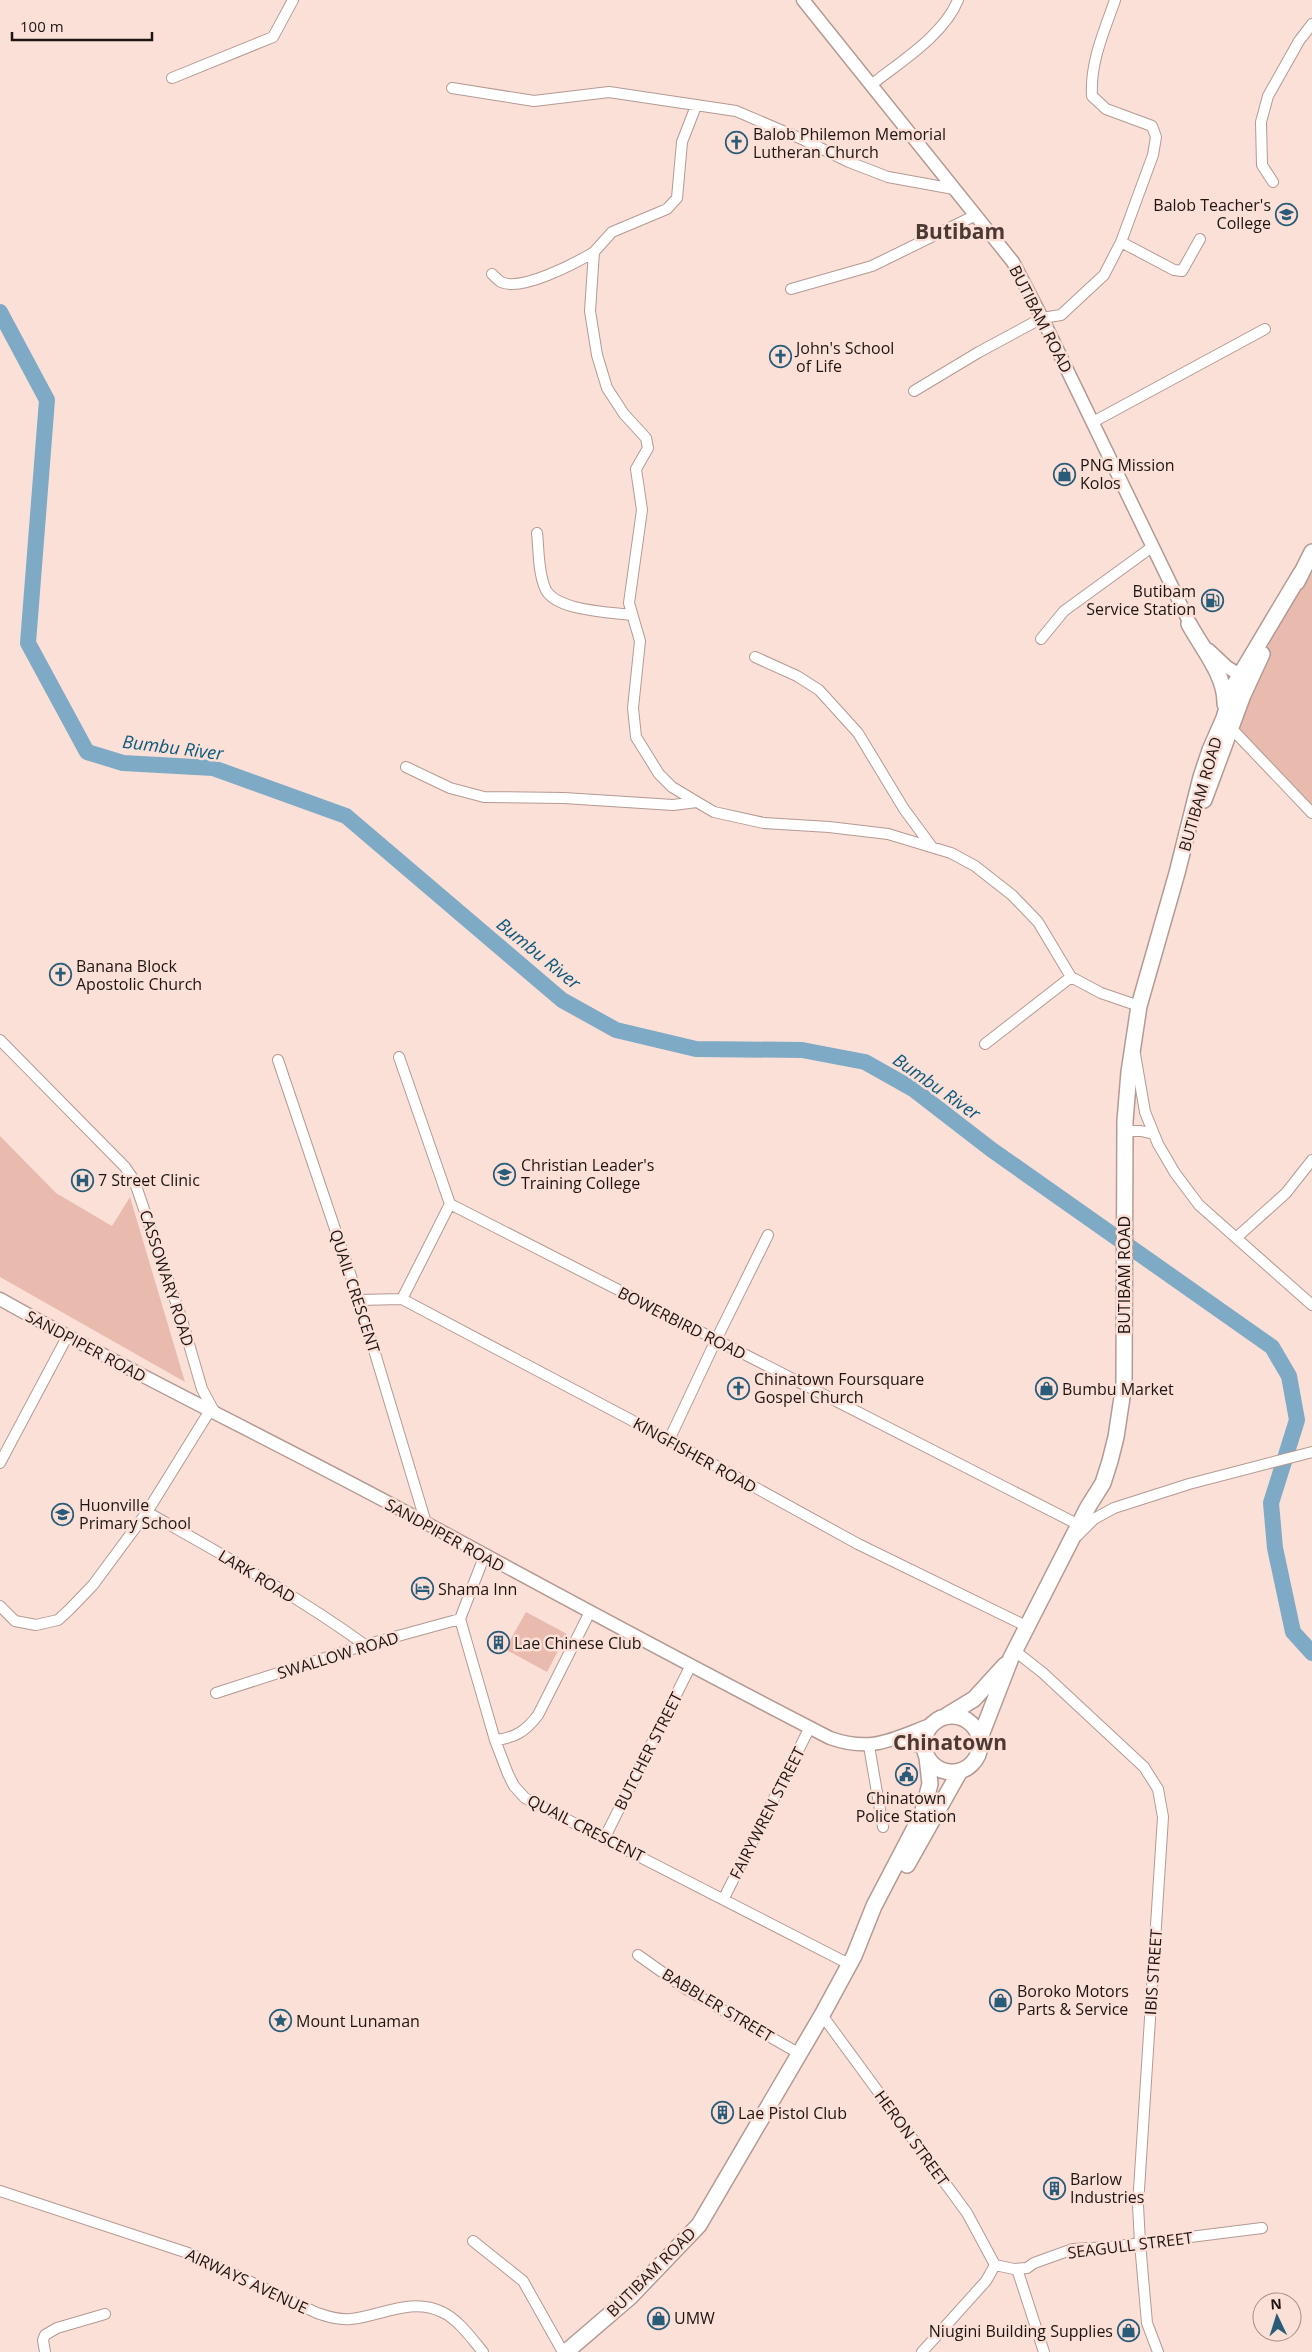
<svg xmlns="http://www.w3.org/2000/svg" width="1312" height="2352" font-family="'Open Sans',sans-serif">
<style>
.green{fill:#e8bbae}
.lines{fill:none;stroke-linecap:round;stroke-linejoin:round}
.river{stroke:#7eaac5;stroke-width:16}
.minor-casing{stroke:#b39a93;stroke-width:12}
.tertiary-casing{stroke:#b39a93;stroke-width:15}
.secondary-casing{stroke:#b39a93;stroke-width:18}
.minor{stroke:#fff;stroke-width:10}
.tertiary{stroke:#fff;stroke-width:12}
.secondary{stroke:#fff;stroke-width:15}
.labels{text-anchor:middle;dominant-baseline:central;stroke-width:5;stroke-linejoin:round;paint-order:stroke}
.poi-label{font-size:16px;fill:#1e1512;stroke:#fbe0d8;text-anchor:start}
.street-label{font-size:16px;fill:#1e1512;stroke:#fbe0d8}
.water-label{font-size:18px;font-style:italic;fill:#0a5a7f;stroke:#fbe0d8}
.district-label{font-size:21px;font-weight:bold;fill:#4d3833;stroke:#fbe0d8}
</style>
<rect width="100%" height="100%" fill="#fbe0d8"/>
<path class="green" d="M 1312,550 L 1312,808 L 1231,728 Z
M 0,1136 L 56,1193 L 112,1226 L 130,1197 L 185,1382 L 0,1277 Z
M 526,1612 L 567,1634 L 547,1672 L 505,1649 Z"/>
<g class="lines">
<path class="river" d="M 0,312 L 47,400 L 28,643 L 87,752 L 123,763 L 213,768 L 346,816 L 562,1000 L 616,1030 L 696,1049 L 802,1050 L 865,1062 L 913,1089 L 992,1150 L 1272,1347 L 1289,1376 L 1297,1420 L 1271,1503 L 1275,1548 L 1293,1632 L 1312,1653"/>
<defs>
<path id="minor" d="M 172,78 L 273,37 L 293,0
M 871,85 C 900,62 944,35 958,0
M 452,88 L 534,101 L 609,92 L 736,111 L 804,140 L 849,162 L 888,177 L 954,189
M 696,106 L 682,142 L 677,198 L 667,209 L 612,232 L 594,252 L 590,311 L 597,355 L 607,388 L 624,414 L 646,438 L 648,448 L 636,469 L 642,510 L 629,603 L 640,641 L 633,708 L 636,737 L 659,774 L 672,787 L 697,802
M 1273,182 L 1262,165 L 1261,122 L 1268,96 L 1299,41 L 1312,24
M 1121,242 L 1174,270 L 1182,271 L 1200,239
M 492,274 C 495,277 498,280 501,282 C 521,292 576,263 594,252
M 791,289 L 872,266 L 976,215
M 914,391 L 979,352 L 1042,318 L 1061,315 L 1104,275 L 1121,242 L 1153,155 L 1156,137 L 1152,126 L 1106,109 L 1092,96 C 1090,62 1104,32 1115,0
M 1093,422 L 1265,329
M 537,533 C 539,551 538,571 545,588 C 554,611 610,612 631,615
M 1041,639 L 1064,611 L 1152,547
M 755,657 L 797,676 L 819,690 L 858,733 L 904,809 L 932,847
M 1231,728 L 1312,813
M 406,767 L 450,788 L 484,797 L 564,798 L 673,805 L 697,802 L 714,812 L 764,823 L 829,827 L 888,834 L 951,853 L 975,866 L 1012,895 L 1038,922 L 1071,977 L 1101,993 L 1139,1006
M 0,1040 L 125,1167 L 134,1180 L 182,1320 L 202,1389 L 215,1413
M 985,1044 L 1071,977
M 1135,1054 L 1145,1112 L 1158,1144 L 1175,1173 L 1199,1205 L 1312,1305
M 399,1057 L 450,1204 L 1079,1525
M 278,1060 L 359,1300 L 426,1523
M 1124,1131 L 1141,1131 L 1154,1134
M 1236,1238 L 1286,1193 L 1312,1160
M 402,1299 L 450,1204
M 359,1300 L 402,1299 L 669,1440 L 858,1544 L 1028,1627
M 669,1440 L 716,1340 L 768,1235
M 0,1463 L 67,1337
M 147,1512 C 221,1554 296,1595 365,1645
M 1077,1536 L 1094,1519 L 1114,1508 L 1189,1484 L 1312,1452
M 484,1557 L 460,1619 L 495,1740 L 508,1774 L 514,1786 L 525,1798 L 849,1964
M 0,1606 L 15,1621 L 36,1625 L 58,1620 L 69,1610 L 93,1585 L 147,1512 L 209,1412
M 1015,1651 L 1043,1673 L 1144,1767 L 1158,1789 L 1163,1817 L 1138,2205 L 1140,2243 L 1147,2323 L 1158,2352
M 216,1693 L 365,1645 L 460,1619
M 495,1740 C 515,1738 526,1731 538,1715 L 590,1612
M 869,1746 L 883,1827
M 605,1837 L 691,1665
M 724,1898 L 810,1727
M 638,1955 L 686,1989 L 800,2054
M 822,2015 L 967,2213 L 995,2265
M 0,2191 L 191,2254 L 317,2313 C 329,2317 339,2320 351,2319 C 381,2316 411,2297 442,2312 C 458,2319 472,2339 483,2352
M 473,2241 L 523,2281 L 563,2352
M 1017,2269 L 1044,2352
M 45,2352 L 43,2340 L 45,2335 L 57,2328 L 105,2314
M 922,2352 L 986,2281 L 995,2265 L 1014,2269 L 1027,2268 L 1034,2263 L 1073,2249 L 1110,2247 L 1262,2228"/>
<path id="tertiary" d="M 803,0 L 1013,262 L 1042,318 L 1194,632
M 1209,650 L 1227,667 L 1248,680
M 0,1299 C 140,1378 285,1446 426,1523 C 560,1596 694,1668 830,1738 C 873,1753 892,1739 933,1724
M 896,1738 L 924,1748"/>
<path id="secondary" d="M 1297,582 L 1312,552
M 1189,624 C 1202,648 1226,676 1225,704
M 1204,800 L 1243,695 L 1262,654
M924 1744a28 28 0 1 1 56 0a28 28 0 1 1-56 0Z
M 946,1716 L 974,1699 L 1005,1665
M 980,1738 L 1011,1658 L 1088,1507 L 1103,1483 L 1110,1461 L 1116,1437 L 1124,1384 L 1125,1121 L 1129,1072 L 1139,1006 L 1177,873 L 1201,777 L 1210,750 L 1224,718 L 1233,687 L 1301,573
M 907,1865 L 960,1771
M 566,2352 L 630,2297 L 699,2225 L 822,2015 L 854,1956 L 874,1906 L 922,1814 L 930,1784 L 927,1757"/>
</defs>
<use href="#minor" class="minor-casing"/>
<use href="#tertiary" class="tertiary-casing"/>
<use href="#secondary" class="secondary-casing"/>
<use href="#minor" class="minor"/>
<use href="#tertiary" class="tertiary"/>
<use href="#secondary" class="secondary"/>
</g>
<defs>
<symbol id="church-ring" viewBox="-11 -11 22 22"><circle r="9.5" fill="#fbe0d8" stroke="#2a5c79" stroke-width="1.5"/><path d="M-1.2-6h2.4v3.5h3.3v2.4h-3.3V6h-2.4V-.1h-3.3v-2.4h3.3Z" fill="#2a5c79"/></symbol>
<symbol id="school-ring" viewBox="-11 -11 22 22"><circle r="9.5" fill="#fbe0d8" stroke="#2a5c79" stroke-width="1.5"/><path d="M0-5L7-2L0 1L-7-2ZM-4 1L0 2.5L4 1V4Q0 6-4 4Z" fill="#2a5c79"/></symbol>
<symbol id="shop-ring" viewBox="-11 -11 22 22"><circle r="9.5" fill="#fbe0d8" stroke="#2a5c79" stroke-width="1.5"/><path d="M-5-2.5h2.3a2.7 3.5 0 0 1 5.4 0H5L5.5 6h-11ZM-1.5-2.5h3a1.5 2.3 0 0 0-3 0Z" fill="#2a5c79"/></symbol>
<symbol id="fuel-ring" viewBox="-11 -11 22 22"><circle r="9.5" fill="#fbe0d8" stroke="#2a5c79" stroke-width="1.5"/><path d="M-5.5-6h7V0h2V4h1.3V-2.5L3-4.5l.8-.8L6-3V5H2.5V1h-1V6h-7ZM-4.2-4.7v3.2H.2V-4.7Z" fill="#2a5c79"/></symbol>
<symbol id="university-ring" viewBox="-11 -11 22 22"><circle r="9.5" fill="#fbe0d8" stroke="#2a5c79" stroke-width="1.5"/><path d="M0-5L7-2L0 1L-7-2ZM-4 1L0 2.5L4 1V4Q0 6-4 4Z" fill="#2a5c79"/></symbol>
<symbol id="hospital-ring" viewBox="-11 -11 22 22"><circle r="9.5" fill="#fbe0d8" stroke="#2a5c79" stroke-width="1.5"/><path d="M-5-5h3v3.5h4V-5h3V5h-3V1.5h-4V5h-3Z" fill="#2a5c79"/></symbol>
<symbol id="hotel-ring" viewBox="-11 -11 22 22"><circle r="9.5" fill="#fbe0d8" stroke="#2a5c79" stroke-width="1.5"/><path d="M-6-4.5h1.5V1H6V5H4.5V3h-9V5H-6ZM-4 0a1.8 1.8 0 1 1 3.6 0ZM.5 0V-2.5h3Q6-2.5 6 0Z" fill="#2a5c79"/></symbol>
<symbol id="building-ring" viewBox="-11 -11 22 22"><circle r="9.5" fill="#fbe0d8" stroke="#2a5c79" stroke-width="1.5"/><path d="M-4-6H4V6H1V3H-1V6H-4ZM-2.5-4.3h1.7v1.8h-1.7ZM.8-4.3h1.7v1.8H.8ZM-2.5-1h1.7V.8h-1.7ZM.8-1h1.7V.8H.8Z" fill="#2a5c79"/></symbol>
<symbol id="civic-ring" viewBox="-11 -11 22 22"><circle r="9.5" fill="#fbe0d8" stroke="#2a5c79" stroke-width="1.5"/><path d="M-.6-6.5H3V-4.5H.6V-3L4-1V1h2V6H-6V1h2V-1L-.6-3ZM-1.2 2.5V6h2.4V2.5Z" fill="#2a5c79"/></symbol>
<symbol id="sight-ring" viewBox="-11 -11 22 22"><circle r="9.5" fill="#fbe0d8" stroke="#2a5c79" stroke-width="1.5"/><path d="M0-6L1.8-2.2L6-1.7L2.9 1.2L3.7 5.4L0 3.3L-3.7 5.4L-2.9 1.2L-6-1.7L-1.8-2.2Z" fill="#2a5c79"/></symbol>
</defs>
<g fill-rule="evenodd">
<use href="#church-ring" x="724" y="130" width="25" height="25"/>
<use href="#school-ring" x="1274" y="202" width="25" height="25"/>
<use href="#church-ring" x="768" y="344" width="25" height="25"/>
<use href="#shop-ring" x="1052" y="462" width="25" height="25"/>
<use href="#fuel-ring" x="1200" y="588" width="25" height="25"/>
<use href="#church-ring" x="48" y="962" width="25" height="25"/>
<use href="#university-ring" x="492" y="1162" width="25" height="25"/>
<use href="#hospital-ring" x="70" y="1168" width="25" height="25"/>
<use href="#church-ring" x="726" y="1376" width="25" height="25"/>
<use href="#shop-ring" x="1034" y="1376" width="25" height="25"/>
<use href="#school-ring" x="50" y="1502" width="25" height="25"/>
<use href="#hotel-ring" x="410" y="1576" width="25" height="25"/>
<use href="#building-ring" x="486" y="1630" width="25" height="25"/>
<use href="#civic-ring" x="894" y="1762" width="25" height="25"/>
<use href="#shop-ring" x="988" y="1988" width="25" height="25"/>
<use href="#sight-ring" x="268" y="2008" width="25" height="25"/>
<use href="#building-ring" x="710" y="2100" width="25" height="25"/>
<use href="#building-ring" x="1042" y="2176" width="25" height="25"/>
<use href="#shop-ring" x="646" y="2306" width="25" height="25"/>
<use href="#shop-ring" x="1116" y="2318" width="25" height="25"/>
</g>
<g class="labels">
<g class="poi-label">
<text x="753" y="134">Balob Philemon Memorial<tspan x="753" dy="18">Lutheran Church</tspan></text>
<text x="1271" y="205" text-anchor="end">Balob Teacher's<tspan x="1271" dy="18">College</tspan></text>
<text x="796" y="348">John's School<tspan x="796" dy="18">of Life</tspan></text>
<text x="1080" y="465">PNG Mission<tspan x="1080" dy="18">Kolos</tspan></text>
<text x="1196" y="591" text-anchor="end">Butibam<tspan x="1196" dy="18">Service Station</tspan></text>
<text x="76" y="966">Banana Block<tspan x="76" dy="18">Apostolic Church</tspan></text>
<text x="521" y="1165">Christian Leader's<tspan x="521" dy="18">Training College</tspan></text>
<text x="98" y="1180">7 Street Clinic</text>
<text x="754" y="1379">Chinatown Foursquare<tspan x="754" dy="18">Gospel Church</tspan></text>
<text x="1062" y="1389">Bumbu Market</text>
<text x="79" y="1505">Huonville<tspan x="79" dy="18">Primary School</tspan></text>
<text x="438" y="1589">Shama Inn</text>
<text x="514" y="1643">Lae Chinese Club</text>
<text x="906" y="1798" text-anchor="middle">Chinatown<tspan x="906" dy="18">Police Station</tspan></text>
<text x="1017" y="1991">Boroko Motors<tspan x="1017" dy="18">Parts &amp; Service</tspan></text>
<text x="296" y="2021">Mount Lunaman</text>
<text x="738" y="2113">Lae Pistol Club</text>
<text x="1070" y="2179">Barlow<tspan x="1070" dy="18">Industries</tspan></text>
<text x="674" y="2318">UMW</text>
<text x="1113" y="2331" text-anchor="end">Niugini Building Supplies</text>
</g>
<g class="street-label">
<text transform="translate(1041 319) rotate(63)">BUTIBAM ROAD</text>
<text transform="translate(1200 794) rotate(-74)">BUTIBAM ROAD</text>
<text transform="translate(1124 1275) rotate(-90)">BUTIBAM ROAD</text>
<text transform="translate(167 1278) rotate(72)">CASSOWARY ROAD</text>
<text transform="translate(355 1291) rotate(72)">QUAIL CRESCENT</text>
<text transform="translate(682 1323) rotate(27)">BOWERBIRD ROAD</text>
<text transform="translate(86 1346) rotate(28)">SANDPIPER ROAD</text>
<text transform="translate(695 1455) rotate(29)">KINGFISHER ROAD</text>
<text transform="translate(445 1535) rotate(29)">SANDPIPER ROAD</text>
<text transform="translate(257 1576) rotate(31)">LARK ROAD</text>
<text transform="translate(338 1655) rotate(-17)">SWALLOW ROAD</text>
<text transform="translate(648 1751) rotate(-63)">BUTCHER STREET</text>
<text transform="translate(767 1813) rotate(-63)">FAIRYWREN STREET</text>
<text transform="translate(586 1828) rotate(27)">QUAIL CRESCENT</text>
<text transform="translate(1153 1972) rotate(-86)">IBIS STREET</text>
<text transform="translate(718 2005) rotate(31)">BABBLER STREET</text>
<text transform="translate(912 2138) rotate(54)">HERON STREET</text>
<text transform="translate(1130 2245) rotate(-7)">SEAGULL STREET</text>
<text transform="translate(651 2272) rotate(-45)">BUTIBAM ROAD</text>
<text transform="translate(247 2281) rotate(25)">AIRWAYS AVENUE</text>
</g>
<g class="water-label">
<text transform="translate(173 747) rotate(7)">Bumbu River</text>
<text transform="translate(539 953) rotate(39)">Bumbu River</text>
<text transform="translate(937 1086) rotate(35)">Bumbu River</text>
</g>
<g class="district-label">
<text x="960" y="231">Butibam</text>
<text x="950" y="1742">Chinatown</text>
</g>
</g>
<g transform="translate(1277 2317) rotate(356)"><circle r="24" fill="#fbe0d8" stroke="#a38f89"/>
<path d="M0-4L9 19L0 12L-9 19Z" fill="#2a5c79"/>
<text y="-8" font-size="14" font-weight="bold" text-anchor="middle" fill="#1e1512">N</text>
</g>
<path d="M12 32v8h140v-8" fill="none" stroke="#1e1512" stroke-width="2.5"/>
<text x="20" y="32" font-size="15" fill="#1e1512" stroke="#fbe0d8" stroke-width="4" paint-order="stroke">100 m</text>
</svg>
